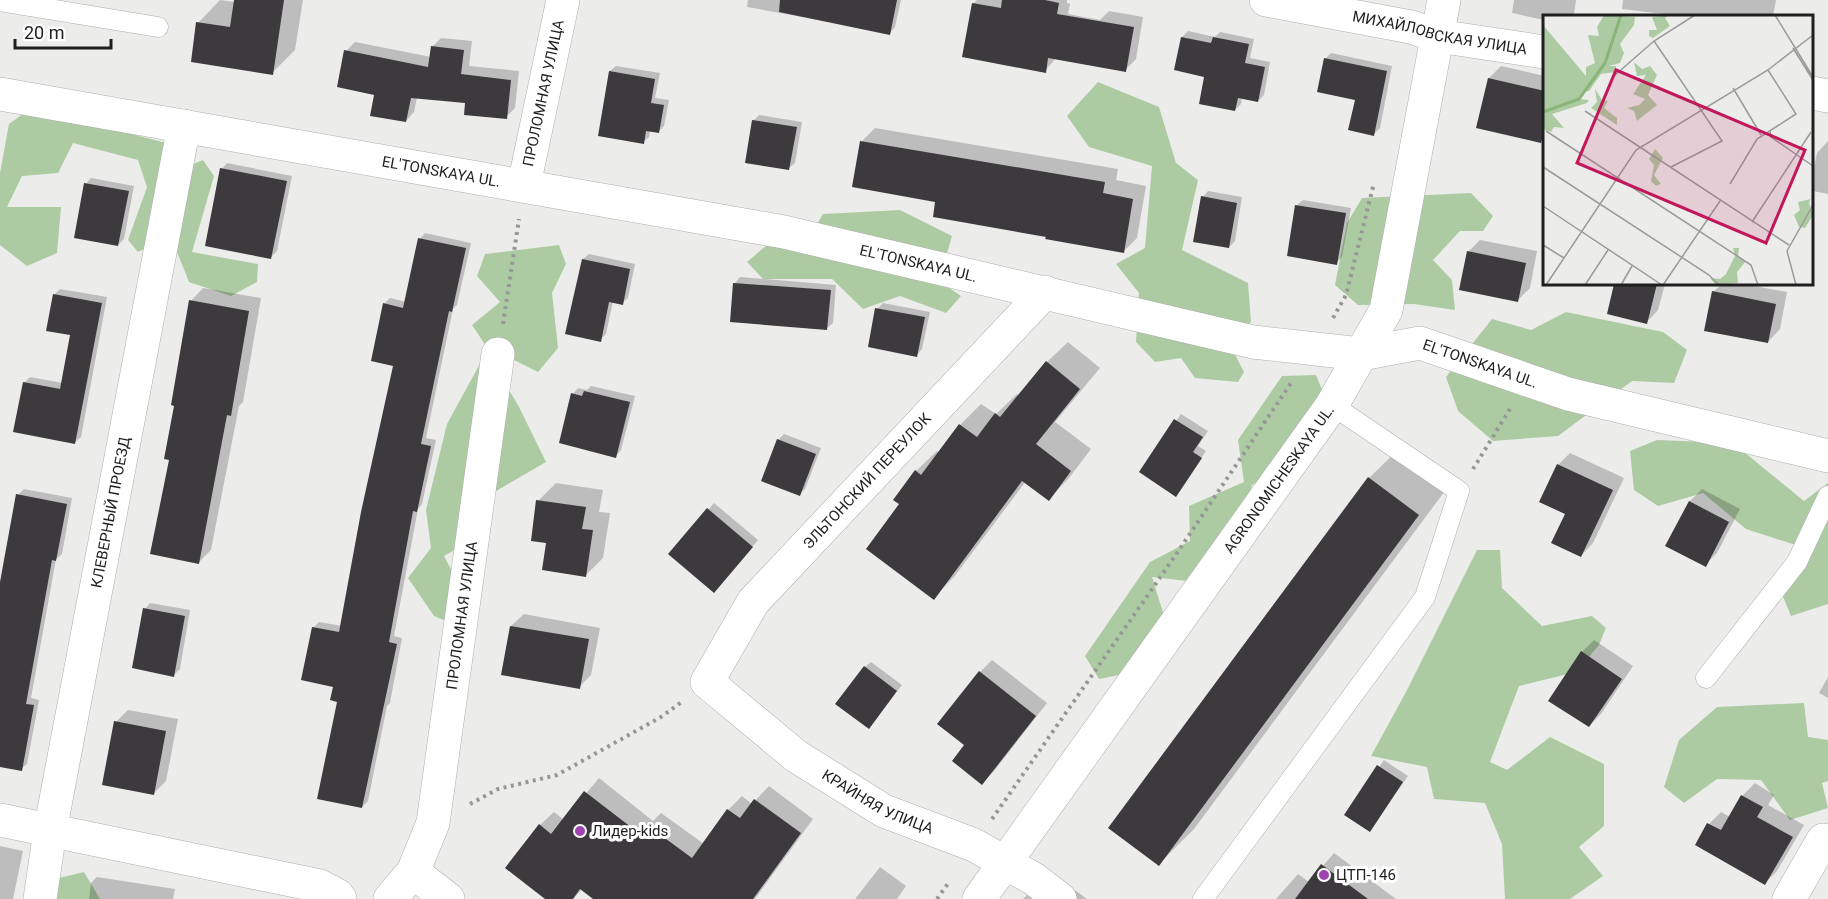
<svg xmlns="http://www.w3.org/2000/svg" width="1828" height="899" font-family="Roboto,sans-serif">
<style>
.green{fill:#adcba2}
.shadow{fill:#0003}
.building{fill:#3c3a3c}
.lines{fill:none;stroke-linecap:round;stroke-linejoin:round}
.lane-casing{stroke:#adafac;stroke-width:21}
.street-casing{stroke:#adafac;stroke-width:34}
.secondary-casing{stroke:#adafac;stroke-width:34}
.path{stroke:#969796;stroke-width:4;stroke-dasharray:3 4.5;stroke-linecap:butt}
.lane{stroke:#fff;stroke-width:20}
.street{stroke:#fff;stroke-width:33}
.secondary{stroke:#fff;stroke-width:33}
.poi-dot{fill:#9d44af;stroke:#fff;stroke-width:2}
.labels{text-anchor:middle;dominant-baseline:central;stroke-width:6;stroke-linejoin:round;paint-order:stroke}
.street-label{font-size:15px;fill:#1e1f1e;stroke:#fff}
.poi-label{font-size:15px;fill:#1e1f1e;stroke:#fff;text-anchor:start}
.inset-river{fill:none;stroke:#89b578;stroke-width:3}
.inset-road{fill:none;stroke:#9a9b99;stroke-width:1.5}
.view{fill:#c2185b;fill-opacity:0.15;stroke:#c2185b;stroke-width:3}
.inset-edge{fill:none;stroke:#1e1f1e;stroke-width:3}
</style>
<rect width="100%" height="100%" fill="#ecedeb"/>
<path class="green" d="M 1098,82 L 1159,107 L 1176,163 L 1198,180 L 1182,250 L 1248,283 L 1251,322 L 1229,343 L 1244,372 L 1238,382 L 1195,378 L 1181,358 L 1155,362 L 1136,342 L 1139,293 L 1116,264 L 1145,248 L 1152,166 L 1089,147 L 1067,116 Z
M 31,108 L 166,143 L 181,169 L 203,160 L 214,176 L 192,252 L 258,264 L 257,282 L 231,296 L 189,282 L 171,237 L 138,252 L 128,240 L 147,187 L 138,160 L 73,143 L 58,173 L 22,176 L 7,207 L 61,207 L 57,253 L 27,266 L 0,245 L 0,173 L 9,124 Z
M 1471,193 L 1493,216 L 1483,231 L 1460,231 L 1433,260 L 1452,280 L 1455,310 L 1414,304 L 1358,305 L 1335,285 L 1347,223 L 1362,198 Z
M 900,210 L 952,236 L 939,281 L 961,296 L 946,313 L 900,296 L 863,309 L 832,279 L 763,279 L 747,262 L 767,245 L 805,245 L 823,214 Z
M 559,245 L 566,264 L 552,293 L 558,348 L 538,372 L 506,356 L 502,379 L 518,405 L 546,462 L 491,494 L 487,531 L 444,556 L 476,617 L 472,632 L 434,616 L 408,578 L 431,548 L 426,510 L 447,424 L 488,349 L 472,325 L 500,302 L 477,276 L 485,254 Z
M 1566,312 L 1663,332 L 1687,350 L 1674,383 L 1632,381 L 1558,436 L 1493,441 L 1458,411 L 1446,377 L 1492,319 L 1531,330 Z
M 1316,375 L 1326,399 L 1281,467 L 1252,485 L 1246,515 L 1196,582 L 1152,577 L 1166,622 L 1129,673 L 1099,679 L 1085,656 L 1150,562 L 1190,541 L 1189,506 L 1244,482 L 1238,440 L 1282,376 Z
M 1657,440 L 1733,443 L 1804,501 L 1828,483 L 1828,604 L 1791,616 L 1775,577 L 1799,546 L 1746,529 L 1703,493 L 1658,506 L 1634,490 L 1630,451 Z
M 1477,550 L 1500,550 L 1502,588 L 1542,626 L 1592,616 L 1606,628 L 1599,645 L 1576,672 L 1519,686 L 1490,762 L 1507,770 L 1550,737 L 1604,764 L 1604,826 L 1579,847 L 1603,876 L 1570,899 L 1505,899 L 1502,844 L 1485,803 L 1434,799 L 1427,767 L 1371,756 L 1406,692 Z
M 1804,703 L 1808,737 L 1828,740 L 1828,781 L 1822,783 L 1828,808 L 1790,820 L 1761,780 L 1717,779 L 1684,803 L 1664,787 L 1679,740 L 1717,707 Z
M 84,872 L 100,899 L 45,899 L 47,881 Z"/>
<path class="shadow" d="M 220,0 L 235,2 L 236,0 L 303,0 L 295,50 L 272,73 L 198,23 Z
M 748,0 L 901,0 L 895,27 L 890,33 L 747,7 Z
M 977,0 L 1067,0 L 1067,3 L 1070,4 L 1068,14 L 1100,20 L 1109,11 L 1143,17 L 1136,59 L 1125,70 L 1056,58 L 1045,71 L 973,4 Z
M 1514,0 L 1576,0 L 1574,14 L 1571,16 L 1544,16 L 1544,20 L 1512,13 Z
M 1623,0 L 1776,0 L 1773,16 L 1681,16 L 1622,9 Z
M 1188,31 L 1215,37 L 1220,32 L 1254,39 L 1250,58 L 1270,62 L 1264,95 L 1258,101 L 1242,97 L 1241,104 L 1235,110 L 1206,75 L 1182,37 Z
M 441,38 L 472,41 L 469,66 L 519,71 L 515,108 L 506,117 L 467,102 L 417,97 L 414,112 L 406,121 L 376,93 L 346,51 L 355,42 L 431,57 L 432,47 Z
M 1331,53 L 1392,66 L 1380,128 L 1374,134 L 1356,99 L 1325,59 Z
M 616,66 L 660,73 L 655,98 L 669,100 L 664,126 L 658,132 L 650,131 L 649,137 L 643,142 L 610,71 Z
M 1501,66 L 1544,76 L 1544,137 L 1540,141 L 1489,78 Z
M 759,115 L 802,122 L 795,163 L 789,168 L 753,121 Z
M 875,128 L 1118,169 L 1116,180 L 1146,186 L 1137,238 L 1124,251 L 1047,235 L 937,201 L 862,141 Z
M 1828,141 L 1828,194 L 1813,191 L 1812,202 L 1812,177 L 1817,153 Z
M 227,163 L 292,176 L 277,251 L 271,257 L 222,169 Z
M 91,178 L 134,186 L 124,239 L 118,245 L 86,184 Z
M 1208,191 L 1242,197 L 1235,241 L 1229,247 L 1203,197 Z
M 1303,200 L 1351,208 L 1342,257 L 1336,263 L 1297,205 Z
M 425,233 L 471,243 L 457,305 L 453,309 L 426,438 L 436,440 L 422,504 L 418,509 L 394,636 L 402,638 L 390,703 L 387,706 L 368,801 L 362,807 L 339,700 L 313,628 L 319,622 L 342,626 L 395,365 L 384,304 L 390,298 L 406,302 L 420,239 Z
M 1480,240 L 1537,251 L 1530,288 L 1518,300 L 1468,252 Z
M 589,254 L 635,264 L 628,298 L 622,303 L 613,301 L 606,334 L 600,340 L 583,259 Z
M 740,277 L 836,285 L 833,323 L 827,328 L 735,283 Z
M 1616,284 L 1665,284 L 1658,310 L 1646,323 L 1609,313 Z
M 1722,284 L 1743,284 L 1787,292 L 1780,329 L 1768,342 L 1713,292 Z
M 203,288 L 261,298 L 243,402 L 239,406 L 211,550 L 199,562 L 170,459 L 176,405 L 191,301 Z
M 60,289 L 107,297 L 81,437 L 75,442 L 24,383 L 30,377 L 63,383 L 72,334 L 54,295 Z
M 883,303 L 930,312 L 922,349 L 917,355 L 877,309 Z
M 1068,342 L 1100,368 L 1055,422 L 1091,449 L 1069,478 L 1049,499 L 1026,481 L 954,577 L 933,598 L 902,504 L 916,471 L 937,451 L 940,453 L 960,425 L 981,404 L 996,414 L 1017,394 L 1020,396 L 1047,362 Z
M 591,386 L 635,396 L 621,450 L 616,456 L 573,394 L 578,388 L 587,390 Z
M 1181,414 L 1208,431 L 1198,446 L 1206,451 L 1176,495 L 1141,472 Z
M 784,434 L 821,448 L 805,489 L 799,494 L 778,440 Z
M 1404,444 L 1453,480 L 1194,829 L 1159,864 L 1369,478 Z
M 1570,453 L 1624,478 L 1593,543 L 1581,556 L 1567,513 L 1558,465 Z
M 556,483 L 603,490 L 599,512 L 610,513 L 603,558 L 586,575 L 547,542 L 538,501 Z
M 24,489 L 72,498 L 62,554 L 56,559 L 31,698 L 39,700 L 27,764 L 21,769 L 0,765 L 0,606 L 18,495 Z
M 1702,489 L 1740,509 L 1717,553 L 1705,565 L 1690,501 Z
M 714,503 L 758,540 L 719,586 L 670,554 Z
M 150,603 L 190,610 L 180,669 L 174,675 L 145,609 Z
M 524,614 L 600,628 L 591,675 L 579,687 L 511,626 Z
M 1594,640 L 1633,666 L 1601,714 L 1589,726 L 1582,652 Z
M 992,660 L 1047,703 L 994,771 L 982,783 L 966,745 L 980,672 Z
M 871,662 L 902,685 L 874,721 L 865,667 Z
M 1828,677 L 1828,698 L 1819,693 Z
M 128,710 L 178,719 L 166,781 L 154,793 L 116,722 Z
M 1384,760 L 1408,776 L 1370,830 L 1346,814 Z
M 599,778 L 653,821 L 661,813 L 704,844 L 728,810 L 742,796 L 752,804 L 769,786 L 813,819 L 755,899 L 596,899 L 582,889 L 573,899 L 548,899 L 540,825 L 554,812 L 564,820 Z
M 1755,783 L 1774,795 L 1768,805 L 1804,825 L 1777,871 L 1765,883 L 1697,844 L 1709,824 L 1721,812 L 1730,817 L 1743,795 Z
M 0,846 L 23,851 L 13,899 L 0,899 Z
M 1334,853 L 1396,899 L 1276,899 L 1298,874 L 1309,882 Z
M 880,867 L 906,886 L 897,899 L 855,899 Z
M 1050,872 L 1087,899 L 1023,899 Z
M 97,877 L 175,889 L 173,899 L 89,899 L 91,883 Z"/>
<path class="building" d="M 234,0 L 284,0 L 273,75 L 191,62 L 196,22 L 230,27 Z
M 780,0 L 897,0 L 890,35 L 779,12 Z
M 1002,0 L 1045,0 L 1059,3 L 1057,14 L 1134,27 L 1126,72 L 1048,58 L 1046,73 L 962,57 L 972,3 L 1001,8 Z
M 1181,37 L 1211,43 L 1213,37 L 1249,44 L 1245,63 L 1265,67 L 1258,102 L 1238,98 L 1235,111 L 1199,104 L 1204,77 L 1174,70 Z
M 431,46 L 464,50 L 461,74 L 511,80 L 507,119 L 464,115 L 465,103 L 411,98 L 406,122 L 370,116 L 374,95 L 337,87 L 344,50 L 428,67 Z
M 1324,58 L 1387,71 L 1374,136 L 1348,130 L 1355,100 L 1317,92 Z
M 609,71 L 655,79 L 651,103 L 664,105 L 659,133 L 646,131 L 644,144 L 598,136 Z
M 1488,78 L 1545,91 L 1545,127 L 1541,143 L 1476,128 Z
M 752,120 L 797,127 L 789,170 L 745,163 Z
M 860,141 L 1105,182 L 1103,193 L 1133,199 L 1124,253 L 1045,239 L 1046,237 L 933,217 L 935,202 L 852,187 Z
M 220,168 L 287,181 L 271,259 L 205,246 Z
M 84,183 L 129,191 L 118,246 L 74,238 Z
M 1201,196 L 1237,203 L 1229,248 L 1193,242 Z
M 1295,205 L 1346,213 L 1337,265 L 1287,256 Z
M 418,238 L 466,248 L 452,312 L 449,311 L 421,444 L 431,446 L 417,512 L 413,511 L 389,642 L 397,644 L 362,808 L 317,799 L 337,702 L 330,700 L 333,687 L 301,680 L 312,627 L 339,632 L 361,512 L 393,366 L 371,361 L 383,303 L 403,308 Z
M 1467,251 L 1526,263 L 1518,302 L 1459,290 Z
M 582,259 L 630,269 L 623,305 L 609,302 L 601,342 L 565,334 Z
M 733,283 L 831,290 L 827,330 L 730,322 Z
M 1614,284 L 1657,284 L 1647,324 L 1607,314 Z
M 1712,291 L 1776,304 L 1768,343 L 1704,331 Z
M 53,294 L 102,303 L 75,444 L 13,432 L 23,382 L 60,389 L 70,335 L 46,331 Z
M 189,300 L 249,311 L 231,416 L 227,415 L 199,564 L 150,554 L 169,460 L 164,459 L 174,406 L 171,405 Z
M 875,308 L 925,317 L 917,357 L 868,347 Z
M 1046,361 L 1080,389 L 1036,444 L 1071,471 L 1049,501 L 1022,481 L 934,600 L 866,549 L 899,504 L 893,500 L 915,470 L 921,475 L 959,424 L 977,437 L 995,413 L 1000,417 Z
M 584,391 L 630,402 L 616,458 L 559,443 L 571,393 L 582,396 Z
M 1174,419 L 1203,437 L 1193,452 L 1202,458 L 1176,497 L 1139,472 Z
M 777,439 L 816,454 L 800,496 L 761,481 Z
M 1557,464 L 1613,490 L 1581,557 L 1551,543 L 1565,514 L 1539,502 Z
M 1368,477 L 1419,515 L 1159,866 L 1108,828 Z
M 16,494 L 67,504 L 56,561 L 52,560 L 26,704 L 34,705 L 22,771 L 0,767 L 0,582 Z
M 536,500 L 586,507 L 582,529 L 593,530 L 586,577 L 542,570 L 546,543 L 531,541 Z
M 1689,501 L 1729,522 L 1706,567 L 1665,546 Z
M 707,508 L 753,547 L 714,593 L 668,554 Z
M 143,608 L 185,616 L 174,677 L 132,668 Z
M 510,626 L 589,639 L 580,689 L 501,675 Z
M 1581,651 L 1622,679 L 1589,727 L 1548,701 Z
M 864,666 L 897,691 L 869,729 L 835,704 Z
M 979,671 L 1036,716 L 982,785 L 952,761 L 964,745 L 937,724 Z
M 114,721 L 166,731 L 154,795 L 102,785 Z
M 1377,765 L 1403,782 L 1370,832 L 1344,815 Z
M 584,791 L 640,834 L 647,825 L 692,858 L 727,809 L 740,818 L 754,799 L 801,833 L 753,899 L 593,899 L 580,889 L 573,899 L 545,899 L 505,868 L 539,824 L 551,834 Z
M 1741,795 L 1763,807 L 1757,817 L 1793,837 L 1765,885 L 1695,845 L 1707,823 L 1721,830 Z
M 1321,864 L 1368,899 L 1295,899 Z"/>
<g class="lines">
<defs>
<path id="lane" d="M 0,1 L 158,27
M 1706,678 L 1797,562 L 1828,496
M 1203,899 L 1425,597 L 1459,491 L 1332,405"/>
<g id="street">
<path id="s1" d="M 1266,0 L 1411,27 L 1438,36 L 1544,52"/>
<path d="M 1812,93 L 1828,96"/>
<path id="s2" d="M 0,94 L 784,232 L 1253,342 L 1361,354 L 1420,343 L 1568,394 L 1828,456"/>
<path id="s3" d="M 524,185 L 563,0"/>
<path id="s4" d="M 1045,292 L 753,602 L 707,682 L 796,756 L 884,811 L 974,845 L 1034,879 L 1060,899"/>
<path d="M 0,820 L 320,886 L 337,895 L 340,899"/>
<path d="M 413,872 L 448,899"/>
<path id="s5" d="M 40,899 L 50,831 L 184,126"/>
<path id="s6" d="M 390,899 L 413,872 L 433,823 L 498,354"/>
<path d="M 1789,899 L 1823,840"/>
</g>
<g id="secondary">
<path id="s7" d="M 979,899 L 1332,405 L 1386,310 L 1444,0"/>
</g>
</defs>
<use href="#lane" class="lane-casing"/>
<use href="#street" class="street-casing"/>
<use href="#secondary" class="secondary-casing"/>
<path class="path" d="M 1333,318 L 1346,295 L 1374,183
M 503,324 L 519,219
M 1473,469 L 1510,409
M 470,804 L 498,789 L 557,775 L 661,717 L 683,701
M 992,819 L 1175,556 L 1293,380
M 937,899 L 949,882"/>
<use href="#lane" class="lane"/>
<use href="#street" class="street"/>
<use href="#secondary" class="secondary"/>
</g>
<g class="poi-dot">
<circle cx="580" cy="831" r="6"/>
<circle cx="1324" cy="875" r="6"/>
</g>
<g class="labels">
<g class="street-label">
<text stroke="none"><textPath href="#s1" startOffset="177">МИХАЙЛОВСКАЯ УЛИЦА</textPath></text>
<text stroke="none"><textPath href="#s3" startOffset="94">ПРОЛОМНАЯ УЛИЦА</textPath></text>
<text stroke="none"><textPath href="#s2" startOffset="448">EL'TONSKAYA UL.</textPath></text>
<text stroke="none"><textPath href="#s2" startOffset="934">EL'TONSKAYA UL.</textPath></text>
<text stroke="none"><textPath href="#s2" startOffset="1510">EL'TONSKAYA UL.</textPath></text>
<text stroke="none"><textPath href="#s7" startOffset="516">AGRONOMICHESKAYA UL.</textPath></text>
<text transform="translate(867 481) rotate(-47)">ЭЛЬТОНСКИЙ ПЕРЕУЛОК</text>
<text stroke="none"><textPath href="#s5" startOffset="393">КЛЕВЕРНЫЙ ПРОЕЗД</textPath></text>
<text stroke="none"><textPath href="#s6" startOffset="298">ПРОЛОМНАЯ УЛИЦА</textPath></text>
<text stroke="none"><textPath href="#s4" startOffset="728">КРАЙНЯЯ УЛИЦА</textPath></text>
</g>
<g class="poi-label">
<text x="592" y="831">Лидер-kids</text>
<text x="1336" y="875">ЦТП-146</text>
</g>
</g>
<g transform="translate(1543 15)">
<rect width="270" height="270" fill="#ecedeb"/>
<path d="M 61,0 L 92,2 L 91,10 L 77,29 L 81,38 L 77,48 L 66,51 L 73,51 L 73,57 L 58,59 L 46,76 L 39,77 L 35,84 L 46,85 L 44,88 L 9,99 L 21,113 L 11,112 L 8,117 L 0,114 L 0,10 L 43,61 L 43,52 L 52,48 L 45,20 L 56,21 L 54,12 ZM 126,0 L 122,3 L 127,11 L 110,23 L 106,21 L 106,15 L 114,15 L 109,2 ZM 91,47 L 99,54 L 107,51 L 114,60 L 105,80 L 114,90 L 94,106 L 91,96 L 84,93 L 96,90 L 102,84 L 90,79 L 103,60 L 94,61 ZM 52,74 L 59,85 L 65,86 L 61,93 L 74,103 L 74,110 L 48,93 L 54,87 ZM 112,134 L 120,143 L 111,160 L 118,169 L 113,171 L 108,166 L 111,150 L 106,144 ZM 270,178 L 266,188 L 270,200 L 262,213 L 256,212 L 251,200 L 257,195 L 255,187 L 268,184 ZM 190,233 L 196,233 L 195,242 L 203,246 L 194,257 L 195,268 L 173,270 L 167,263 L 177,264 L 183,259 L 192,241 Z" fill="#adcba2"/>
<path class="inset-river" d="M 0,97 L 36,84 L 62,48 L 78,0"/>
<path class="inset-road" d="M 232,0 L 270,62M 111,26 L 179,126 L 128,152M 250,33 L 270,65M 71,61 L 111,26 L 152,0M 190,73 L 218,120M 42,96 L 246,230M 3,116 L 208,250 L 215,270M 227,116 L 228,122 L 270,151M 0,152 L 166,260 L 176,270M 187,169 L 214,124 L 253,99 L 225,55M 0,191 L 119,270M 209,207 L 268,117M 0,230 L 21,243M 3,270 L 93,135 L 225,55 L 270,20M 42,270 L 65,235M 78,270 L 89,251M 120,270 L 177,186M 253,270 L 244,236 L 270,190"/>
<path class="view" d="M 73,55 L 262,135 L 223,228 L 34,148 Z"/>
<rect width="270" height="270" class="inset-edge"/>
</g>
<path d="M15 39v9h96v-9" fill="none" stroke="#1e1f1e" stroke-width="3"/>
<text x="24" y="39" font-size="18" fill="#1e1f1e" stroke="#ffffff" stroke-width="4.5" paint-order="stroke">20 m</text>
</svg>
